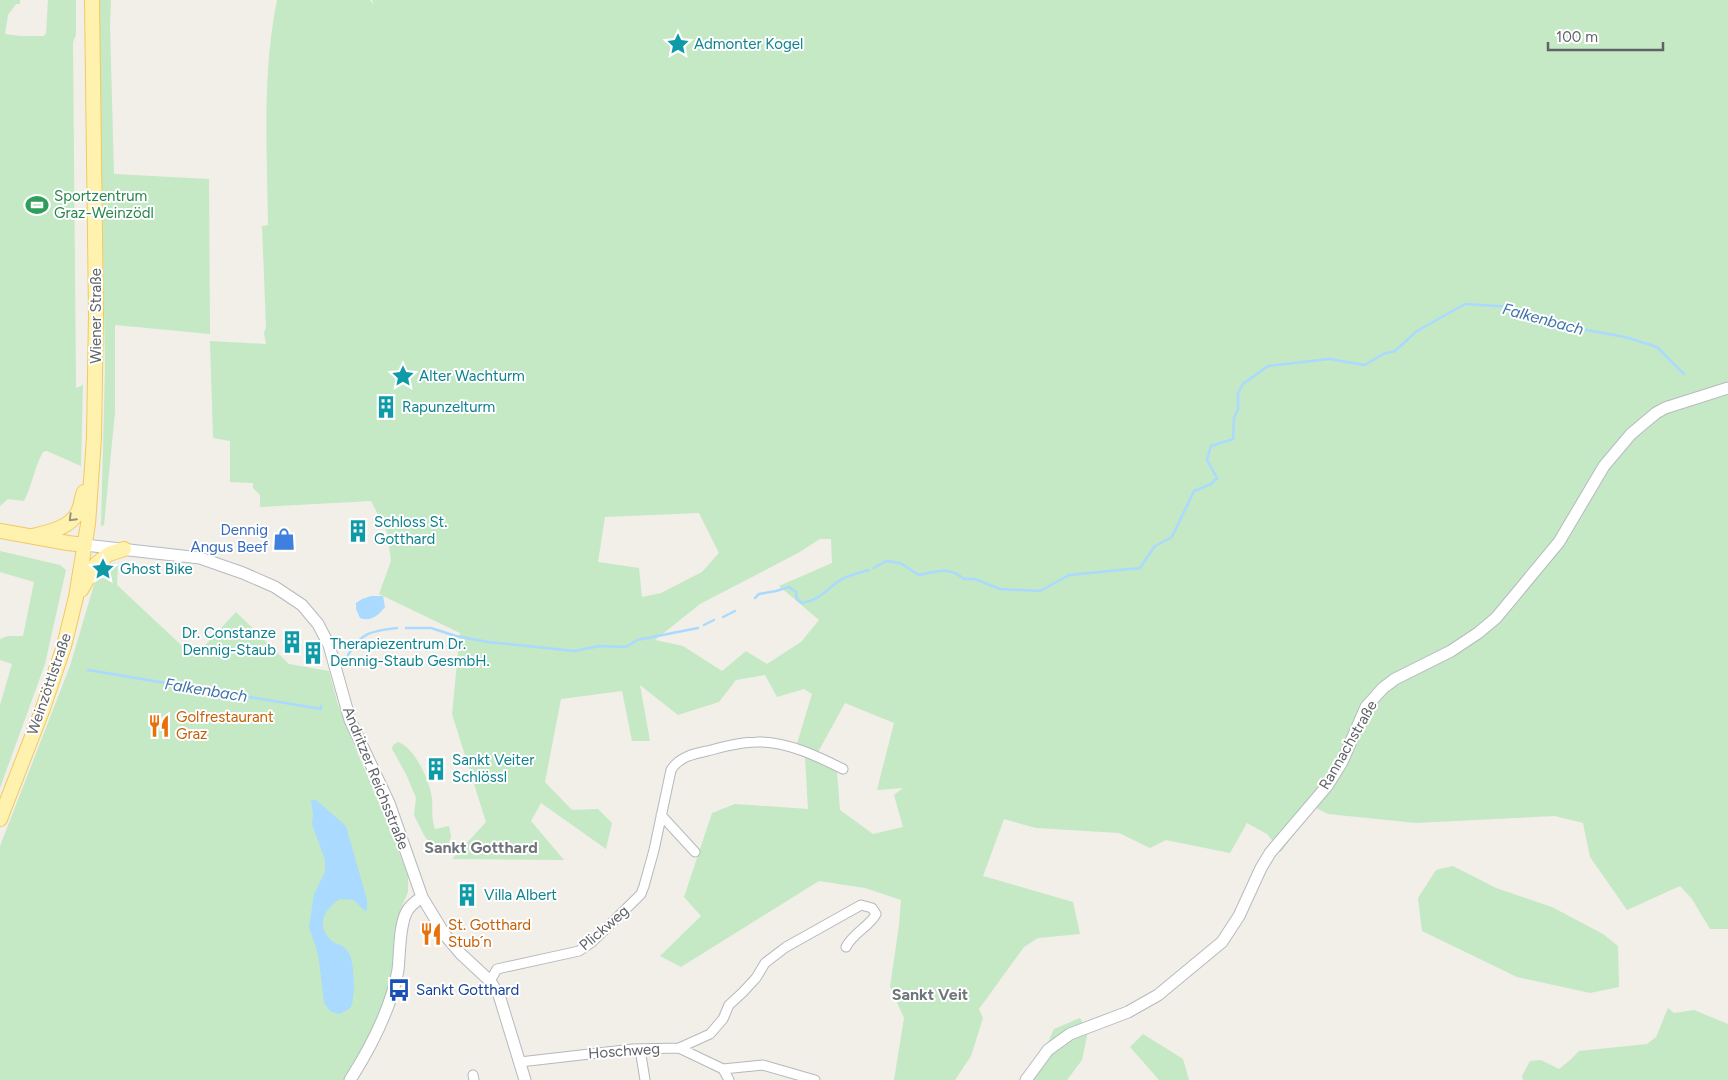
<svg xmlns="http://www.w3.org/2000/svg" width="1728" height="1080" font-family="Figtree,sans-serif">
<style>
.green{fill:#c5e8c5;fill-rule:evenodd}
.water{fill:#aadaff}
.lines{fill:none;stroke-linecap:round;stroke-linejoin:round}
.stream{stroke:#aadaff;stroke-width:2.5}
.street-casing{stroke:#b5b8bc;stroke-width:11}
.secondary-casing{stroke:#b6babf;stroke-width:13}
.primary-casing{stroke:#f2c960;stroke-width:16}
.street{stroke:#fff;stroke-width:9}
.secondary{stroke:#fff;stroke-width:11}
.primary{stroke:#fff2af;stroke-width:14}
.oneway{stroke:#979581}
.labels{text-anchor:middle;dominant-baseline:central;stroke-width:4;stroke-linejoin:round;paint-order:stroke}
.culture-label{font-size:15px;fill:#0d838f;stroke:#fff;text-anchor:start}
.leisure-label{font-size:15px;fill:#27864d;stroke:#fff;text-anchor:start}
.street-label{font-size:15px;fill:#5f6368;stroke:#fff}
.shop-label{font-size:15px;fill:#366cbe;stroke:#fff;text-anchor:end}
.food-label{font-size:15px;fill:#c56008;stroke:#fff;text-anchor:start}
.transit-label{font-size:15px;fill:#164399;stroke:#fff;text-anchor:start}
.water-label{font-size:16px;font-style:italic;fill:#4174aa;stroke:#fff}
.neighbourhood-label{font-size:16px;font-weight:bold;fill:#70757a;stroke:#fff}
</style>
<rect width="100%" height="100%" fill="#f1efe8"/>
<path class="green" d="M 0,0 L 20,0 L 20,4 L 16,4 L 8,15 L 5,34 L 20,36 L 44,36 L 46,33 L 48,0 L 76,0 L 76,35 L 73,42 L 76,388 L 83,385 L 81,466 L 47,451 L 43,452 C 34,468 32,486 24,501 L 8,499 L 0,506 Z
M 99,0 L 111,0 L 110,25 L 114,174 L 209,179 L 210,334 L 115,325 L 115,412 L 104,525 L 101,526 L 105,369 Z
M 277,0 L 370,0 L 374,5 L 372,0 L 1728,0 L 1728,929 L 1710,929 L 1692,899 L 1680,886 L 1627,910 L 1590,857 L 1583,823 L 1555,816 L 1416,823 L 1328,814 L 1316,808 L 1295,832 L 1281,852 L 1267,834 L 1247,823 L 1230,853 L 1166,840 L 1150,848 L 1119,833 L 1036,828 L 1004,819 L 983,876 L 1073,902 L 1080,934 L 1038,938 L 1024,947 L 979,1009 L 983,1018 L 971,1056 L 955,1080 L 894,1080 L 904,1018 L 890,987 L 899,925 L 901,900 L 865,888 L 819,881 L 681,967 L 660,956 L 701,916 L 684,897 L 712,813 L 735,804 L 808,809 L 805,758 L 828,765 L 837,772 L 840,810 L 873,834 L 903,827 L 894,795 L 903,788 L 877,790 L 894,723 L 845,703 L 817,754 L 796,747 L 812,694 L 804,689 L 777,697 L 765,675 L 736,680 L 719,702 L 678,715 L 640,685 L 650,741 L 632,741 L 622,691 L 561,699 L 545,782 L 572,810 L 598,809 L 612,823 L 606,849 L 541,803 L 531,821 L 564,860 L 452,859 L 486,822 L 452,714 L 460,633 L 379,594 L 391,561 L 387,532 L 371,501 L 260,507 L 260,495 L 253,488 L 253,483 L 230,482 L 230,441 L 213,438 L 210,341 L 266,344 L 264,333 L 266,327 L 262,226 L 268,225 C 267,150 262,74 277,0 ZM 699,513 L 719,553 L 702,572 L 661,593 L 642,597 L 639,568 L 598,562 L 605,517 ZM 820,539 L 831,539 L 832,563 L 779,586 L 819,620 L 801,642 L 767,664 L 746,651 L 722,671 L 683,646 L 655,640 L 700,604 L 798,553 Z
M 0,551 L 60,565 L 66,570 L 45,664 L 0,788 L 0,705 L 12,664 L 0,660 L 0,639 L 8,636 L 23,636 L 34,582 L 0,572 Z
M 110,563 L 118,564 L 117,585 L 194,657 L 236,612 L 289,664 L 329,671 L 338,705 L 343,714 L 345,724 L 376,795 L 408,875 L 408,892 L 400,911 L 397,926 L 393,973 L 383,1011 L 346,1080 L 0,1080 L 0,846 L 70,666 L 96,578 L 103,569 Z
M 398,742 C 414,747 428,778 431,793 C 434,805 430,815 435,829 L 449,826 L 451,836 L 447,851 L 440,854 L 425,837 L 414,815 L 416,798 L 406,774 L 392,749 L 393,745 Z
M 1453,866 L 1496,888 L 1552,907 L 1603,934 L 1618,946 L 1619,987 L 1590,993 L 1517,977 L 1422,931 L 1418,898 L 1436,870 Z
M 1668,1008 L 1674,1013 L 1694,1010 L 1728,1024 L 1728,1080 L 1523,1080 L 1522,1076 L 1530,1061 L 1541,1060 L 1559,1069 L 1569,1061 L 1579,1051 L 1647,1044 L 1656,1037 Z
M 1080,1018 L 1088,1031 L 1082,1060 L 1067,1080 L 1034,1080 L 1035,1071 L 1054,1029 Z
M 1143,1034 L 1183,1059 L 1189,1080 L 1159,1080 L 1130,1047 Z"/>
<path class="water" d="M 371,596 L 383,596 L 385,607 C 379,615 371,622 360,618 L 356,609 L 356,603 L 362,599 Z
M 311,800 L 316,800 L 346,826 L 367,900 L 367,910 L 365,911 L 354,900 L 340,899 C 326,908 315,923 330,939 C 336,946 343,942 350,955 C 354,964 356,1001 350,1008 C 348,1010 343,1012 340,1014 L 331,1012 L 324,1003 L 319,960 L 316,947 L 309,928 L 314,894 L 325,872 L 325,860 L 312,824 L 313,814 Z"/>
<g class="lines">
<path class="stream" d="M 874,568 L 886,561 L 900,563 L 919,575 C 937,571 949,566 964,579 L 975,579 L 1000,589 L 1040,591 L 1069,575 L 1140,568 L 1155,546 L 1172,537 L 1194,491 L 1211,484 L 1217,478 L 1207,460 L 1211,446 L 1233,439 L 1234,418 L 1238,409 L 1238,393 L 1243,384 L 1268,366 L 1329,359 L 1365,365 L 1383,354 L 1395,351 L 1417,331 L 1465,304 L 1514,307 L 1527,315 L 1555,319 L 1565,326 L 1625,337 L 1657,347 L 1684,374
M 755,598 L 759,594 L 776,591 L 789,587 L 796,592 L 797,599 L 802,603 C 818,601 826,590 839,581 C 847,575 859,573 869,570
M 723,617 L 735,611
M 704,625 L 714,620
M 406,628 L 431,628 L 456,636 L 488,642 L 574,651 L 600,646 L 626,647 L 637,640 L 698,628
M 348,655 C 361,632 372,631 397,628
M 88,670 L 321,709 L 321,706"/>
<defs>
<path id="street" d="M 661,815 L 695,852
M 490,981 L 497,969 L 579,951 L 592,942 L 636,899 L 641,894 L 644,886 L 654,850 L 671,770 C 679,757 693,754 707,751 C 723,747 739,742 756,742 C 786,741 817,756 843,769
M 679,1048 L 710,1034 L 723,1019 L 729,1005 L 743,992 L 756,978 L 765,963 L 786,947 L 861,905 L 872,908 L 876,914 C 870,926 853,933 846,947
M 640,1049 L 645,1080
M 520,1062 L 633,1049 L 679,1048 L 723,1069 L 729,1080
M 723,1069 L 763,1065 L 815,1080
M 473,1075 L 474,1080"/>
<path id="secondary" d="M 85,545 L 200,558 L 243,573 L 275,587 L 302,605 L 318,624 L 329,645 L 350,720 L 389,803 L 422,897 L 445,935 L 461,954 L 490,981 L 499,995 L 525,1080
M 350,1080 C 371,1047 391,1009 398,970 C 400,953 399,928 406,913 C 409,906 416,901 422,897
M 1026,1080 L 1048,1050 L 1070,1034 L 1128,1012 L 1158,995 L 1222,942 L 1239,916 L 1261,868 L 1270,853 L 1327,786 L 1342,762 L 1366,707 L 1383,688 L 1395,679 L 1451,651 L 1478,633 L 1496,618 L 1559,542 L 1604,466 L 1631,434 L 1656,413 L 1665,408 L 1728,388"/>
<path id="primary" d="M 0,531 L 68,543 L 85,545
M 33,536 C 49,532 70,528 78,512 C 82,505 81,498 84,492
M 81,590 L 96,564 L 109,554 L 124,549
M 0,819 L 42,711 L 64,646 L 76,597 L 88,524 L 94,438 L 96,314 L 92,0"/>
</defs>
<use href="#street" class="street-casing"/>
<use href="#secondary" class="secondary-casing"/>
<use href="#primary" class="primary-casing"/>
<use href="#street" class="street"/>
<use href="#secondary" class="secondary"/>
<use href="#primary" class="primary"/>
</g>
<defs><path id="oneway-chevron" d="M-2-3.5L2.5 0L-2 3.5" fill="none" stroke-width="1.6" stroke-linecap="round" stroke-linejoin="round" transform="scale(1.25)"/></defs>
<use class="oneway" href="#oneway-chevron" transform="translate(72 518) rotate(135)"/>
<defs>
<symbol id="sight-bare" viewBox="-9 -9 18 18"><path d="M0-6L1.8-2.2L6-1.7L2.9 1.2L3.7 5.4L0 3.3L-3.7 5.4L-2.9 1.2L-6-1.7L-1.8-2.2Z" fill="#0f9aa8" stroke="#fff" stroke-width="2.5" paint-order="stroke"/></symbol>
<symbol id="stadium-bare" viewBox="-9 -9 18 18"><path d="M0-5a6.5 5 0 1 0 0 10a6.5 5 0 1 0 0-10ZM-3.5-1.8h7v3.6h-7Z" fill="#2e9e5b" stroke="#fff" stroke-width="2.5" paint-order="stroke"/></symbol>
<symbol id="building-bare" viewBox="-9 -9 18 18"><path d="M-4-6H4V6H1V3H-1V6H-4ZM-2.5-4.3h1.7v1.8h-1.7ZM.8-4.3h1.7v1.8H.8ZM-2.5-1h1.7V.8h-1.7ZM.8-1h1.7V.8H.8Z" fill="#0f9aa8" stroke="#fff" stroke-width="2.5" paint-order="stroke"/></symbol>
<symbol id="shop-bare" viewBox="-9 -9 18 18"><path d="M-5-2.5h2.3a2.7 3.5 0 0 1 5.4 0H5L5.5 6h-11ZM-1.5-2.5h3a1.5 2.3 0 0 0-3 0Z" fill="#3f7fe0" stroke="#fff" stroke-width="2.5" paint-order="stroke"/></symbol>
<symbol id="restaurant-bare" viewBox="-9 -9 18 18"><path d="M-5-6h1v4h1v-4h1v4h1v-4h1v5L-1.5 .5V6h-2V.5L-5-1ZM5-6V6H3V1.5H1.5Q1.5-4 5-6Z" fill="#e8710a" stroke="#fff" stroke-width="2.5" paint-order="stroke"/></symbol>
<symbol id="bus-bare" viewBox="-9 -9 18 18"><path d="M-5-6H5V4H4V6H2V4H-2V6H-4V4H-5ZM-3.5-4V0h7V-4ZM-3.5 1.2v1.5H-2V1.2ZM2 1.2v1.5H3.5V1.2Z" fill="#1a4fb4" stroke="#fff" stroke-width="2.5" paint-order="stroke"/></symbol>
</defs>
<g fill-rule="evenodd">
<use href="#sight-bare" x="662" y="28" width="32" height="32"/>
<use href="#stadium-bare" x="21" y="189" width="32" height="32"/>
<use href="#sight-bare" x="387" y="360" width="32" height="32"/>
<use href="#building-bare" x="370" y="391" width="32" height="32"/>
<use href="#building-bare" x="342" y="515" width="32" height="32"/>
<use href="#shop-bare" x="268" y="523" width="32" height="32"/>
<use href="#sight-bare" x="87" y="553" width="32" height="32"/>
<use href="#building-bare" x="276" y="626" width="32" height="32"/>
<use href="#building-bare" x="297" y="637" width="32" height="32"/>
<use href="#restaurant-bare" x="143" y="710" width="32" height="32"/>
<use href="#building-bare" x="420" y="753" width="32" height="32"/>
<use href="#building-bare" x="451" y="879" width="32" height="32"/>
<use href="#restaurant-bare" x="415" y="918" width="32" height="32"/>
<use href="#bus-bare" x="383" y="974" width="32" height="32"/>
</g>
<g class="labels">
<g class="culture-label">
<text x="694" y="44">Admonter Kogel</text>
<text x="419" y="376">Alter Wachturm</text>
<text x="402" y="407">Rapunzelturm</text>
<text x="374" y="522">Schloss St.<tspan x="374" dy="17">Gotthard</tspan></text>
<text x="120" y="569">Ghost Bike</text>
<text x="276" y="633" text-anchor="end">Dr. Constanze<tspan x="276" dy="17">Dennig-Staub</tspan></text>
<text x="330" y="644">Therapiezentrum Dr.<tspan x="330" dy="17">Dennig-Staub GesmbH.</tspan></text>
<text x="452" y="760">Sankt Veiter<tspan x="452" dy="17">Schlössl</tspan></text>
<text x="484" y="895">Villa Albert</text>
</g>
<g class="leisure-label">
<text x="54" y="196">Sportzentrum<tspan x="54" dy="17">Graz-Weinzödl</tspan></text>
</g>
<g class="street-label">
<text transform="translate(96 316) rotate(-90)">Wiener Straße</text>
<text transform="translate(49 684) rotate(-71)">Weinzöttlstraße</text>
<text transform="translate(1348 745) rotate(-60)">Rannachstraße</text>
<text transform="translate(376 778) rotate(68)">Andritzer Reichsstraße</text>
<text transform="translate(604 928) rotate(-41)">Plickweg</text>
<text transform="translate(624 1051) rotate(-4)">Hoschweg</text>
</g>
<g class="shop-label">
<text x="268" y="530">Dennig<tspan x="268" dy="17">Angus Beef</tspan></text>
</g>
<g class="food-label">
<text x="176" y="717">Golfrestaurant<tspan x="176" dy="17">Graz</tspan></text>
<text x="448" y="925">St. Gotthard<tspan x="448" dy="17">Stub´n</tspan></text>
</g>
<g class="transit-label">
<text x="416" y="990">Sankt Gotthard</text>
</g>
<g class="water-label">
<text transform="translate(1543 319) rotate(15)">Falkenbach</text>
<text transform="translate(206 690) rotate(9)">Falkenbach</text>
</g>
<g class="neighbourhood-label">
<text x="481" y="847">Sankt Gotthard</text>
<text x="930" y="994">Sankt Veit</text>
</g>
</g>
<path d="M1548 42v8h115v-8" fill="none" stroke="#5f6368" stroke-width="2.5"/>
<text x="1556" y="42" font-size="15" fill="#5f6368" stroke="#ffffff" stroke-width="4" paint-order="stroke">100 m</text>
</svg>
